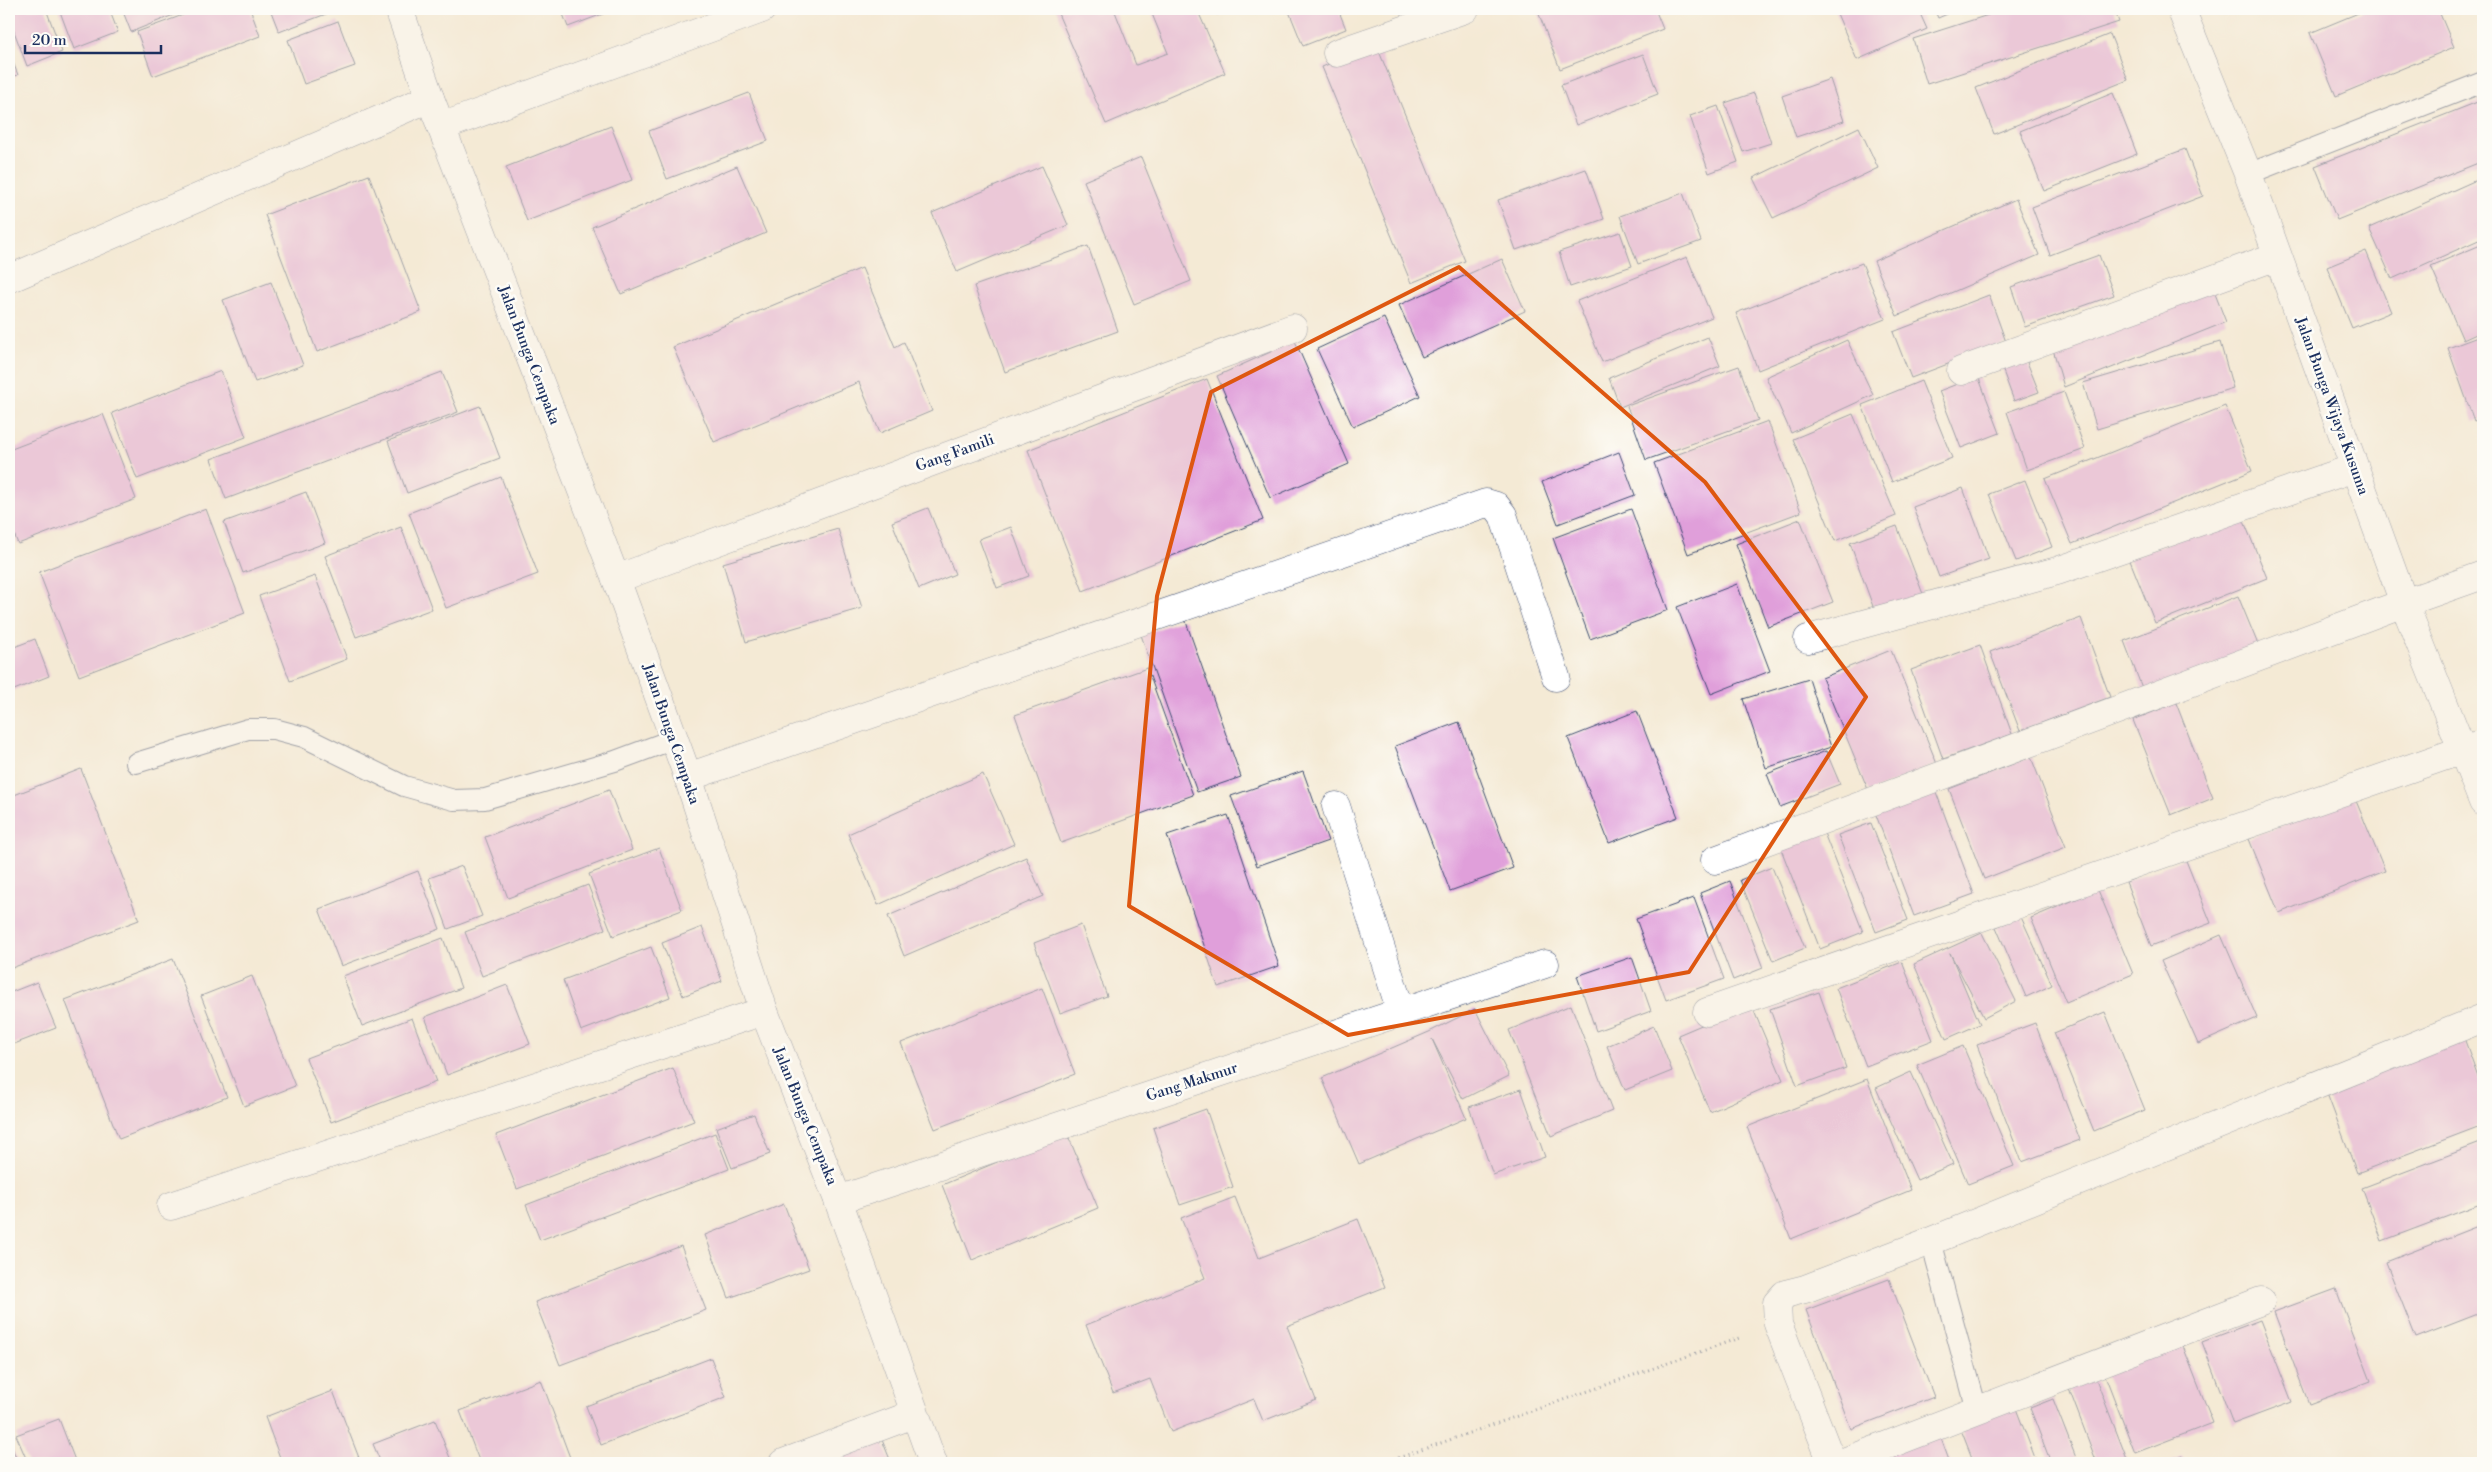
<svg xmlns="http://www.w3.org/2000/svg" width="2492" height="1472" font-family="'Libre Bodoni',serif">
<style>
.building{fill:#e09fda}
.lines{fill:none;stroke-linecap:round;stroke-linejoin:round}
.lane-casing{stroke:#3c4b70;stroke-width:22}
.street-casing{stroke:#3c4b70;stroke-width:29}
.secondary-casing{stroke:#3c4b70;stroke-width:29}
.path{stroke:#3c4b70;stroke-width:3;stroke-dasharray:1 4;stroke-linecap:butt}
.lane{stroke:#fff;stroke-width:20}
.street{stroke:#fff;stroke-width:28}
.secondary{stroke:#fff;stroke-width:28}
.marked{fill:none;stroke:#de5710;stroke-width:4;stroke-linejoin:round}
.labels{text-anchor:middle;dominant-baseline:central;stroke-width:5;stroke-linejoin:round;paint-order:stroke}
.street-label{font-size:15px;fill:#1b2f5e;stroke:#fdfcf7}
</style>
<rect width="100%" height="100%" fill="#fdfcf7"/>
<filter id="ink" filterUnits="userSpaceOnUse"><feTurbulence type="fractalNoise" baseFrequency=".02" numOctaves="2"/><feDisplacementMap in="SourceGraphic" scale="10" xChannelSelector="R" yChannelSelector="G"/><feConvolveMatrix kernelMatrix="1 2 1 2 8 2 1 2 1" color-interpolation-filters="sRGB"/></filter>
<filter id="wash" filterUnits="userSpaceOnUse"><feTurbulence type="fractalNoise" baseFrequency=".0096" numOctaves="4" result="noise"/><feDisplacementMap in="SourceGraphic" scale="20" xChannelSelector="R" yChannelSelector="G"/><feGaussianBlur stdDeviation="1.12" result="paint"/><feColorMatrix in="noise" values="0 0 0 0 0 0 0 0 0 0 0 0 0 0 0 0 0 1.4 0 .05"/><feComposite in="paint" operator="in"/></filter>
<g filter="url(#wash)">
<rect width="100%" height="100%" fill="#f4ead5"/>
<g id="blocks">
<path class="building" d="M 9,9 L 46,9 L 62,52 L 27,66 L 9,18 Z
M 59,9 L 109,9 L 118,32 L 74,49 Z
M 122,9 L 186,9 L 186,10 L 131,32 Z
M 199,9 L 250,9 L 260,36 L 153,76 L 137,32 Z
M 270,9 L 339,9 L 279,32 Z
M 561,9 L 616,9 L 568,27 Z
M 1056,9 L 1114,9 L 1136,65 L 1168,53 L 1150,9 L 1197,9 L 1225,73 L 1106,124 Z
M 1214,9 L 1231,9 L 1217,15 Z
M 1288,9 L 1338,9 L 1346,29 L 1303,46 Z
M 1537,9 L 1655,9 L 1663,29 L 1560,69 Z
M 1835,9 L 1918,9 L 1927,29 L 1857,60 Z
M 1934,9 L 1959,9 L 1938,18 Z
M 2007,9 L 2114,9 L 2119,22 L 1927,84 L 1913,39 Z
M 2368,9 L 2438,9 L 2454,47 L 2336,96 L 2310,33 Z
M 338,21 L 355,66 L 304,84 L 288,40 Z
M 2110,34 L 2128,80 L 1994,134 L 1976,88 Z
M 1376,44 L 1465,261 L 1411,283 L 1322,67 Z
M 9,52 L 18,75 L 9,78 Z
M 1643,54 L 1658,94 L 1576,125 L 1561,85 Z
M 1830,79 L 1844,121 L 1796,137 L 1782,96 Z
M 749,93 L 768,141 L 667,179 L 649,131 Z
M 1754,93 L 1771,143 L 1743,152 L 1725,103 Z
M 2113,93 L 2137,154 L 2044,191 L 2020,131 Z
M 2480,101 L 2483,109 L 2483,161 L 2337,220 L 2315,166 Z
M 1718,106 L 1738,162 L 1709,173 L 1690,116 Z
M 611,126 L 632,180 L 527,221 L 506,167 Z
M 1859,127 L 1878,168 L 1773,218 L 1753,178 Z
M 2185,149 L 2203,196 L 2050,255 L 2032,207 Z
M 1141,157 L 1191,281 L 1134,304 L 1084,181 Z
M 737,166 L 766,233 L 621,294 L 592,227 Z
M 1042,166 L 1068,225 L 957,272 L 932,213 Z
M 1586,169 L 1604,219 L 1516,250 L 1498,200 Z
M 369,175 L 421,312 L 317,352 L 265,215 Z
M 2483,177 L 2483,238 L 2392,279 L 2369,228 Z
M 1683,193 L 1701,241 L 1638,264 L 1620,216 Z
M 2016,199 L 2039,255 L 1897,316 L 1874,261 Z
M 1620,232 L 1632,266 L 1570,287 L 1559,252 Z
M 2483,244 L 2483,331 L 2463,340 L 2431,266 Z
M 1088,246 L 1118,331 L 1005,372 L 974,286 Z
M 2366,251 L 2391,312 L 2352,328 L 2327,267 Z
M 2099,255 L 2114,295 L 2025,327 L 2011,287 Z
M 1687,257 L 1712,317 L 1602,362 L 1577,301 Z
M 1502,259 L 1525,311 L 1422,357 L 1399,305 Z
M 1862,263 L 1885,319 L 1758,370 L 1736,313 Z
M 862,268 L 895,347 L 904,342 L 932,411 L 880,433 L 859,382 L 714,442 L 673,347 Z
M 271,282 L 303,365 L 255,382 L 223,300 Z
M 2212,286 L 2226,322 L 2064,387 L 2052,346 Z
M 1989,295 L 2006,342 L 1911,378 L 1893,332 Z
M 1384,318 L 1420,396 L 1353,427 L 1317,349 Z
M 2483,335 L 2483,418 L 2474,421 L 2448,348 Z
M 1708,337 L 1720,366 L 1620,407 L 1609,378 Z
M 1847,340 L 1873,395 L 1791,433 L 1766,377 Z
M 1295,341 L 1349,464 L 1270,498 L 1217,376 Z
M 2220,342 L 2233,388 L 2097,429 L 2083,383 Z
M 2023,352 L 2039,392 L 2014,401 L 2000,363 Z
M 1739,366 L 1758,420 L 1646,460 L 1627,406 Z
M 221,371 L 246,437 L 137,479 L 112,413 Z
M 442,372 L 458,412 L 226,499 L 211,459 Z
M 1978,376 L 2000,433 L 1961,448 L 1939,391 Z
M 1207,379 L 1263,520 L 1083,591 L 1028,450 Z
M 1921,381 L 1952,458 L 1892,482 L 1862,405 Z
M 2064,392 L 2085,449 L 2027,470 L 2007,412 Z
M 480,406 L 500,458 L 407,493 L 388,441 Z
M 2225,406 L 2252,471 L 2072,544 L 2045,479 Z
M 103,414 L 136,499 L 18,544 L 9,521 L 9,450 Z
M 1853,414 L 1896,516 L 1835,541 L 1793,439 Z
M 1768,421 L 1801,512 L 1688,554 L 1654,463 Z
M 1619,452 L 1635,495 L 1558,524 L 1542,482 Z
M 501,477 L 538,574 L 446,608 L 409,513 Z
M 2025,480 L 2052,547 L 2016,561 L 1989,494 Z
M 1963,488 L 1989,559 L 1939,577 L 1913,507 Z
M 306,492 L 325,543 L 243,573 L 224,522 Z
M 928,508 L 955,574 L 919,589 L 892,522 Z
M 206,509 L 245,613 L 79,676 L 39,572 Z
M 1631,509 L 1668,610 L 1590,639 L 1553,538 Z
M 2241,514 L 2267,578 L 2155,623 L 2129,558 Z
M 1800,519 L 1833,602 L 1768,627 L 1736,544 Z
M 1897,526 L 1923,594 L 1875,612 L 1850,543 Z
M 401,527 L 432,609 L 356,637 L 325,556 Z
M 1011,527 L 1029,576 L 997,588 L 979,539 Z
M 838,529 L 862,608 L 746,642 L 723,563 Z
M 315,576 L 347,659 L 290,681 L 259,596 Z
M 1737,584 L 1770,671 L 1711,694 L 1677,607 Z
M 2238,596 L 2259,647 L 2144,693 L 2124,641 Z
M 2081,618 L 2110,697 L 2020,731 L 1990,652 Z
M 1185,619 L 1241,777 L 1197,792 L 1141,635 Z
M 35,639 L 49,676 L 9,692 L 9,649 Z
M 1980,645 L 2012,734 L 1943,759 L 1911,670 Z
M 1891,650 L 1937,764 L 1869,792 L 1822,678 Z
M 1147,668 L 1193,795 L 1061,843 L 1015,715 Z
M 1809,679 L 1831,747 L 1766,768 L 1743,699 Z
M 2176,703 L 2213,798 L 2171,815 L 2133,720 Z
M 1637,711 L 1678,817 L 1609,843 L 1568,738 Z
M 1459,722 L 1513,868 L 1450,891 L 1395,746 Z
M 1826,751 L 1840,784 L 1780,807 L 1767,774 Z
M 2031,757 L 2066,847 L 1984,879 L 1949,789 Z
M 81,769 L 139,920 L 9,969 L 9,797 Z
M 1303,771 L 1328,841 L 1257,866 L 1231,796 Z
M 983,774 L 1014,844 L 878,905 L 848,834 Z
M 1933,784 L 1974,894 L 1914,916 L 1873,807 Z
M 609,790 L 632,850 L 508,898 L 485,837 Z
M 2354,796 L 2385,871 L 2279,913 L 2249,839 Z
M 1228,815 L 1279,966 L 1218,987 L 1167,835 Z
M 1871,823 L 1908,920 L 1876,932 L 1838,835 Z
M 1824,833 L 1863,932 L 1820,949 L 1781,849 Z
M 659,848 L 682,910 L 613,936 L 589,874 Z
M 1026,857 L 1043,896 L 904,956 L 888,916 Z
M 2185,858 L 2211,923 L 2151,946 L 2126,882 Z
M 462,866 L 482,916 L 448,929 L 429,878 Z
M 1772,867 L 1805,948 L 1773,961 L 1740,880 Z
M 418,871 L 440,929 L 341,966 L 319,909 Z
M 1730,881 L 1763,968 L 1733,980 L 1700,893 Z
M 588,885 L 605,929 L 482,976 L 465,932 Z
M 2098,890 L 2133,974 L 2066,1002 L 2031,918 Z
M 1694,898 L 1724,979 L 1666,1000 L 1636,919 Z
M 2021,917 L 2052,985 L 2026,997 L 1996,927 Z
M 1081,925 L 1107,996 L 1060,1013 L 1034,943 Z
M 702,927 L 722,981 L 683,996 L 662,943 Z
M 1982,933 L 2016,1001 L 1984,1018 L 1950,953 L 1980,1024 L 1946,1039 L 1914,964 Z
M 2221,935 L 2257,1018 L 2198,1044 L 2161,961 Z
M 443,938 L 461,988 L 362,1026 L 343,976 Z
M 651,947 L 670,997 L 581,1031 L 563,980 Z
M 1632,957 L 1651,1011 L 1596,1031 L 1577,976 Z
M 173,959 L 227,1097 L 119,1139 L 65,1000 Z
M 1902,962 L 1933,1040 L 1866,1066 L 1836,988 Z
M 252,976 L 295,1086 L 244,1106 L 201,996 Z
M 37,982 L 56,1028 L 9,1046 L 9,993 Z
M 507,985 L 530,1044 L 447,1075 L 425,1017 Z
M 1042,988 L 1075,1074 L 935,1129 L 901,1043 Z
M 1819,992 L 1846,1068 L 1797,1086 L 1770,1009 Z
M 1751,1004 L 1783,1080 L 1710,1112 L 1678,1035 Z
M 1571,1005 L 1612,1111 L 1551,1136 L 1509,1030 Z
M 1475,1009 L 1509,1076 L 1463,1099 L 1432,1039 L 1466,1118 L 1359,1164 L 1322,1078 L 1429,1032 Z
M 2105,1012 L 2145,1110 L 2094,1131 L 2054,1033 Z
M 412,1018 L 436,1082 L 331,1122 L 306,1058 Z
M 2035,1023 L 2080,1140 L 2022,1162 L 1977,1045 Z
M 1654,1026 L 1672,1071 L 1625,1090 L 1607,1046 Z
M 2464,1038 L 2483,1090 L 2483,1125 L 2357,1173 L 2326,1091 Z
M 1963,1046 L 2014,1166 L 1968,1184 L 1917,1065 Z
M 673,1068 L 694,1121 L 517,1189 L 496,1135 Z
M 1911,1072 L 1953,1164 L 1917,1180 L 1876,1088 Z
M 1867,1079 L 1911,1190 L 1791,1239 L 1747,1127 Z
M 1521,1089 L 1545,1157 L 1493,1175 L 1469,1107 Z
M 1206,1109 L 1233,1187 L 1180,1205 L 1153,1128 Z
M 754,1114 L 770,1154 L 732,1168 L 716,1128 Z
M 715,1133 L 729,1169 L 540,1240 L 526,1205 Z
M 1067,1133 L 1098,1208 L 972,1260 L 942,1185 Z
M 2483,1142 L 2483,1203 L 2382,1241 L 2362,1188 Z
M 1235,1197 L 1259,1258 L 1358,1219 L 1385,1287 L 1287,1326 L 1316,1400 L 1263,1421 L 1254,1399 L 1171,1432 L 1150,1379 L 1113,1393 L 1086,1325 L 1205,1278 L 1181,1218 Z
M 784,1204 L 809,1269 L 729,1298 L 705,1235 Z
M 2483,1224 L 2483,1312 L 2416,1338 L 2386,1262 Z
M 681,1246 L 706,1310 L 560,1365 L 535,1302 Z
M 1889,1279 L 1934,1397 L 1851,1429 L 1806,1310 Z
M 2336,1289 L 2371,1381 L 2309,1404 L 2274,1312 Z
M 2260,1320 L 2292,1402 L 2233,1424 L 2202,1342 Z
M 2181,1341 L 2213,1423 L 2135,1453 L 2103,1370 Z
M 711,1358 L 726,1397 L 601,1445 L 586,1406 Z
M 2096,1379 L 2127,1459 L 2115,1463 L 2097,1463 L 2069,1389 Z
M 541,1380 L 572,1463 L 480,1463 L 460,1411 Z
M 333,1391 L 361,1463 L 282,1463 L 265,1417 Z
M 2053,1399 L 2078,1463 L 2051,1463 L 2030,1408 Z
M 2015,1406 L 2037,1463 L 1974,1463 L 1960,1427 Z
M 59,1419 L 76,1463 L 28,1463 L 16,1435 Z
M 435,1420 L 452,1463 L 381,1463 L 373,1444 Z
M 878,1430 L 891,1462 L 793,1463 Z
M 1939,1433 L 1950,1463 L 1883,1463 L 1880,1455 Z
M 9,1440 L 18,1463 L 9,1463 Z
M 2182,1456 L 2185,1463 L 2164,1463 Z"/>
</g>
</g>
<g filter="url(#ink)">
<use href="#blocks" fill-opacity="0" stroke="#3c4b70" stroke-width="1"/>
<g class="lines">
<defs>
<path id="lane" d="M 2248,174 L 2483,82
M 136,763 L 248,729 L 274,729 L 304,737 L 404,786 L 454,800 L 485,799 L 615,761 L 674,739
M 1931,1241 L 1977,1410"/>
<path id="street" d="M 2181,9 L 2248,174 L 2404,603 L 2483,802
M 1337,53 L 1465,9
M 441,127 L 762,9
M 9,279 L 430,98
M 1961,371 L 2277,256
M 616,579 L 1293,328
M 1808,639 L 2057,571 L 2354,468
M 688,777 L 1486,503 L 1496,506 L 1503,515 L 1556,677
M 1336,806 L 1401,1012
M 1715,860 L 2404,603 L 2483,575
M 1707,1012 L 2483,743
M 838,1200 L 1545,964
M 171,1206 L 764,1011
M 783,1463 L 914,1414
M 1838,1463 L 1829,1455 L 1778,1324 L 1777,1303 L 1785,1294 L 1805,1289 L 1931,1241 L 2483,1018
M 1841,1463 L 2261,1301"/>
<path id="secondary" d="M 399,9 L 430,98 L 616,579 L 688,777 L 764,1011 L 838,1200 L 933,1463"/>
</defs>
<use href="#lane" class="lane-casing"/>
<use href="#street" class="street-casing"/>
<use href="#secondary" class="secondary-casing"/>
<path class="path" d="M 1384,1463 L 1742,1337"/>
<use href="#lane" class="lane"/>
<use href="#street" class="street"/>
<use href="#secondary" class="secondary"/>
</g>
</g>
<path d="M0 0H2492V1472H0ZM 1459,267 L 1705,482 L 1866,697 L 1689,972 L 1348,1035 L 1129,906 L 1157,596 L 1211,392 Z" fill="#f4ead5" fill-opacity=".55" fill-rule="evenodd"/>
<path class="marked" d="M 1459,267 L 1705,482 L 1866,697 L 1689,972 L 1348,1035 L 1129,906 L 1157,596 L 1211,392 Z"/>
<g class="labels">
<g class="street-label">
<text transform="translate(529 355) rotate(69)">Jalan Bunga Cempaka</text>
<text transform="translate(2332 406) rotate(70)">Jalan Bunga Wijaya Kusuma</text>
<text transform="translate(955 453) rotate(-20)">Gang Famili</text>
<text transform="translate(671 734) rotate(71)">Jalan Bunga Cempaka</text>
<text transform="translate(1192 1082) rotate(-18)">Gang Makmur</text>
<text transform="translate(805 1116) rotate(68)">Jalan Bunga Cempaka</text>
</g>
</g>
<rect width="2492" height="1472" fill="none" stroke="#fdfcf7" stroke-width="30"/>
<path d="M25 45v8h136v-8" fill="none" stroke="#1b2f5e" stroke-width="2.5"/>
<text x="32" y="45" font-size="15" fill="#1b2f5e" stroke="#fdfcf7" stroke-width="4" paint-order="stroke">20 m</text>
</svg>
